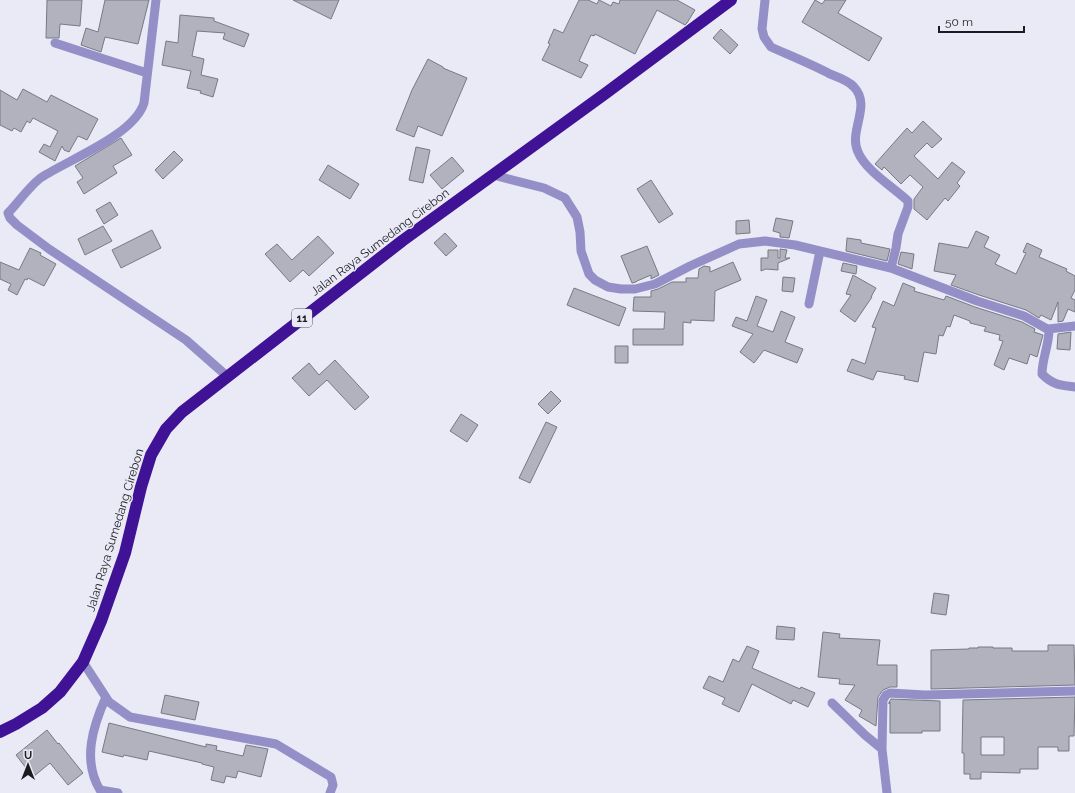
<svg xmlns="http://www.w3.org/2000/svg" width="1075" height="793" font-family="Raleway,sans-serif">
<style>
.building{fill:#b2b2be;stroke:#797984;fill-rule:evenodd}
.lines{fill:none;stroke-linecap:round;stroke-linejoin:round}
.street{stroke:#958fc8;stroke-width:9}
.highway{stroke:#401295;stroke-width:12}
.labels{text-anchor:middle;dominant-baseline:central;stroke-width:3;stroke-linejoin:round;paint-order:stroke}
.shield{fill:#eae9f6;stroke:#5a5a60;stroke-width:1}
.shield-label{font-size:11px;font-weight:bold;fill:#1c1c20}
.street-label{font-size:12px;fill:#1c1c20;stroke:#eae9f6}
</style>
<rect width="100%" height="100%" fill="#eae9f6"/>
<path class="building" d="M 47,0 L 82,0 L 80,26 L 60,24 L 59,38 L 46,38 Z
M 105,0 L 149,0 L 138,44 L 105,37 L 101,52 L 81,45 L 86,28 L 98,32 Z
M 293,0 L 339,0 L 331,19 Z
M 579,0 L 588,0 L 597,4 L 599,0 L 611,6 L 613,2 L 619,4 L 620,0 L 677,0 L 695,10 L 687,23 L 685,25 L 657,10 L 635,54 L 595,34 L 594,36 L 591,35 L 579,61 L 588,65 L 581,78 L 542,60 L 550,44 L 548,43 L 554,29 L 563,33 Z
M 815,0 L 822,4 L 825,0 L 846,0 L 838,13 L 882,38 L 869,61 L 802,22 Z
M 180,15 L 214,18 L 214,21 L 249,34 L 244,47 L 223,39 L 225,33 L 197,31 L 192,56 L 204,59 L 201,75 L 218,79 L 213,97 L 200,93 L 201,91 L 187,88 L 191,71 L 162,65 L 166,41 L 178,43 Z
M 721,29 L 738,45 L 730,54 L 713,38 Z
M 428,59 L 443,67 L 443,68 L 467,78 L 442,136 L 418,126 L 414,137 L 396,130 L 412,90 Z
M 23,89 L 47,102 L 51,95 L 98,119 L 87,140 L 78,136 L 69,152 L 64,150 L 62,146 L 55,161 L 39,152 L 44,144 L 50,147 L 58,131 L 33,118 L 30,123 L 27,121 L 21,132 L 14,128 L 12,131 L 0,125 L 0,90 L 17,100 Z
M 923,121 L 942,139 L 932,148 L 927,143 L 914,156 L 938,179 L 952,162 L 965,172 L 957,183 L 960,186 L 948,201 L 945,198 L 927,220 L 914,209 L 914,199 L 923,187 L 910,175 L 901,184 L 884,167 L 882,170 L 875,164 L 907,128 L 912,133 Z
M 121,138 L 132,155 L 113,166 L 117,173 L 84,194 L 77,182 L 83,178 L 75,166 Z
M 416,147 L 430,150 L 423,183 L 409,180 Z
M 174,151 L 183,160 L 163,179 L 155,170 Z
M 452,157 L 464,171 L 442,189 L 430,175 Z
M 328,165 L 359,184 L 350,199 L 319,180 Z
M 651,180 L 673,214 L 659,223 L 637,189 Z
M 110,202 L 118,215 L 104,224 L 96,210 Z
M 776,218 L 793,221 L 789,238 L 780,237 L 780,233 L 773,231 Z
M 749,220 L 750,233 L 736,234 L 736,221 Z
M 103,226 L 112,241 L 85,255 L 78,239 Z
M 152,230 L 161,248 L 121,268 L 112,250 Z
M 976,231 L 989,237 L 984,247 L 1000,255 L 995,264 L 1016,274 L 1026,253 L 1023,252 L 1027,243 L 1042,250 L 1039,257 L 1067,269 L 1066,271 L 1075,276 L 1075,290 L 1071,298 L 1075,300 L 1075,312 L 1068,309 L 1063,321 L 1058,322 L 1058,302 L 1051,320 L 1041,315 L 1039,318 L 1026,310 L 979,295 L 951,285 L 956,275 L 934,271 L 939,243 L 968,248 Z
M 445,233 L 457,246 L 446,256 L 434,243 Z
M 318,236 L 334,253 L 309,276 L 303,270 L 290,282 L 265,254 L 277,244 L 292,260 Z
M 847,238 L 861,240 L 861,243 L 890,249 L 887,261 L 846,251 Z
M 647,246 L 659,275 L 651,279 L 651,275 L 637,281 L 636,282 L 632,283 L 621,256 Z
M 30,248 L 41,253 L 40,255 L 56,264 L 44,286 L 28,278 L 27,280 L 25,279 L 17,295 L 8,290 L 11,284 L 0,279 L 0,262 L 19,270 Z
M 780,249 L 787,250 L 785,258 L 790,258 L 778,263 L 778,270 L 766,269 L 761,271 L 761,258 L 768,258 L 768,250 L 778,250 L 778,258 L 780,258 Z
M 901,252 L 914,254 L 912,269 L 898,264 Z
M 733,262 L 741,280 L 715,291 L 714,321 L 691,320 L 691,323 L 683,322 L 683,345 L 633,345 L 633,329 L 664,329 L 665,312 L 633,311 L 634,297 L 651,297 L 651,291 L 658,289 L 672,282 L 686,282 L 686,278 L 698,278 L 699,269 L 704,266 L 710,267 L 710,272 Z
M 843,263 L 857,266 L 856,274 L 841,271 Z
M 853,275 L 876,288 L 871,297 L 872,297 L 855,322 L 840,311 L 851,295 L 846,294 Z
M 783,277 L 795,278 L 793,292 L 782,291 Z
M 903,283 L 915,288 L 914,291 L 944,300 L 946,296 L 975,307 L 1022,322 L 1035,329 L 1034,332 L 1043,335 L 1037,357 L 1030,354 L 1027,364 L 1009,358 L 1004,370 L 994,365 L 1003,341 L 999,340 L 1000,335 L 984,331 L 986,327 L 970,323 L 970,321 L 954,315 L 950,327 L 947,326 L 943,336 L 939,335 L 936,354 L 924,352 L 918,382 L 904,379 L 905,376 L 877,371 L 873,380 L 847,371 L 852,359 L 865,364 L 876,328 L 872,327 L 883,301 L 894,306 Z
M 574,288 L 626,308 L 619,326 L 567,305 Z
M 756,296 L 767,300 L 757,326 L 773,332 L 781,311 L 795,317 L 785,342 L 803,349 L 797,363 L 764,350 L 754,363 L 740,352 L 753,334 L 732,326 L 736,317 L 747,321 Z
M 1071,332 L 1070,350 L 1057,349 L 1058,334 Z
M 615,346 L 628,346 L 628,363 L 615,363 Z
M 335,360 L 369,397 L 355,410 L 327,380 L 309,396 L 292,378 L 309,363 L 319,375 Z
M 551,391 L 561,401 L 548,414 L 538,404 Z
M 461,414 L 478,425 L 467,442 L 450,431 Z
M 546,422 L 557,427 L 530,483 L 519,478 Z
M 934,593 L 949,595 L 946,615 L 931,613 Z
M 777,626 L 795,628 L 794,640 L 776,639 Z
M 823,632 L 840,634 L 839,638 L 880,640 L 877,665 L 897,665 L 897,687 L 890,687 L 883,690 L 878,697 L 876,726 L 859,716 L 862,710 L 845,700 L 855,685 L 839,684 L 840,679 L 818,677 Z
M 1048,645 L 1074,645 L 1075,685 L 931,689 L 931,650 L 969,649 L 969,648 L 978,648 L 978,647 L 993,647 L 993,648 L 1012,648 L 1012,651 L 1048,651 Z
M 747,646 L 759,651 L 752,668 L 800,689 L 801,687 L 815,693 L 808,707 L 793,700 L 791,704 L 752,684 L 739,712 L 722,704 L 725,698 L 703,688 L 709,676 L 723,682 L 733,659 L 739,662 Z
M 165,695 L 199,702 L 195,720 L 161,713 Z
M 1075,697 L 1074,736 L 1069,736 L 1069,751 L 1058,751 L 1058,747 L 1038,747 L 1038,769 L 1020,769 L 1020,773 L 981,772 L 981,779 L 970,779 L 970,774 L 964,774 L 964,753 L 962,753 L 963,700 ZM 981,737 L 1004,737 L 1004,755 L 981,755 Z
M 891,699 L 940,701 L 940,731 L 922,731 L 922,733 L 890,733 L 890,702 L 889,704 L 889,702 Z
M 109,723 L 206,747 L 206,744 L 217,746 L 216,750 L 243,756 L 246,745 L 268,749 L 261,777 L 238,771 L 236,778 L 226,776 L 224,783 L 211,780 L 214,767 L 202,764 L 202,763 L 149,751 L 147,760 L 124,755 L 123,757 L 102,752 Z
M 47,730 L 58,744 L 59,743 L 83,773 L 68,785 L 50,763 L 33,777 L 16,755 Z"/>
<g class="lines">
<path class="street" d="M 156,0 L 144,103 C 134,135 70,159 42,177 C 32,183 17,204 8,213 L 10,218 L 17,225 L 49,249 L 186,340 L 228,377
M 765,0 L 762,29 L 764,37 L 771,47 C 791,56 811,64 830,74 C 838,77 849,81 854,87 C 872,106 848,131 858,152 C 866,171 893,187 908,201 L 908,207 L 898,234 L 896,248 L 891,268
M 55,43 L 147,73
M 493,175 L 544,188 L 565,198 L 577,217 L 580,232 L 581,251 L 589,274 L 595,280 L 608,287 L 621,289 L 635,289 L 655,284 L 690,266 L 739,244 L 765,241 L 795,245 L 891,268 L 977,301 L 1024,316 L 1049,330 C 1049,345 1042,359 1042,374 C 1053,385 1060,385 1075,387
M 809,304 L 820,251
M 1048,329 L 1075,326
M 83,662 L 109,702 L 130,717 L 276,744 L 331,777 L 333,785 L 330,793
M 106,697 C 93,726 82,760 100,790 L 118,793
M 832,703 L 865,735 L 882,749
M 887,793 L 882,749 L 883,700 L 886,695 L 890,693 L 925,695 L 1075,691"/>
<path class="highway" d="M 0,732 L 16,724 L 42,708 L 60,692 L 83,662 L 101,621 L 125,553 L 141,487 L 151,455 L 166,429 L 182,412 L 402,241 L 606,93 L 731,0"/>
</g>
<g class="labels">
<rect class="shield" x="292" y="309" width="20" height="18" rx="3"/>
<g class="shield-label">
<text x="302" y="318">11</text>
</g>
<g class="street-label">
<text transform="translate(380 242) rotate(-37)">Jalan Raya Sumedang Cirebon</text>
<text transform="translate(115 530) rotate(-73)">Jalan Raya Sumedang Cirebon</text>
</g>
</g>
<g transform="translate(28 765)" stroke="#eae9f6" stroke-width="3" paint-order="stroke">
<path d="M0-3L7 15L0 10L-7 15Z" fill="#1c1c20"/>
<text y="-6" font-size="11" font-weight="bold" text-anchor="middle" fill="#1c1c20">U</text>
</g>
<path d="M939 26v6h85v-6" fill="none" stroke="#1c1c20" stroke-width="2"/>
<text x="945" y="26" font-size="12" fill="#1c1c20" stroke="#eae9f6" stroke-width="3" paint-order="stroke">50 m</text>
</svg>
